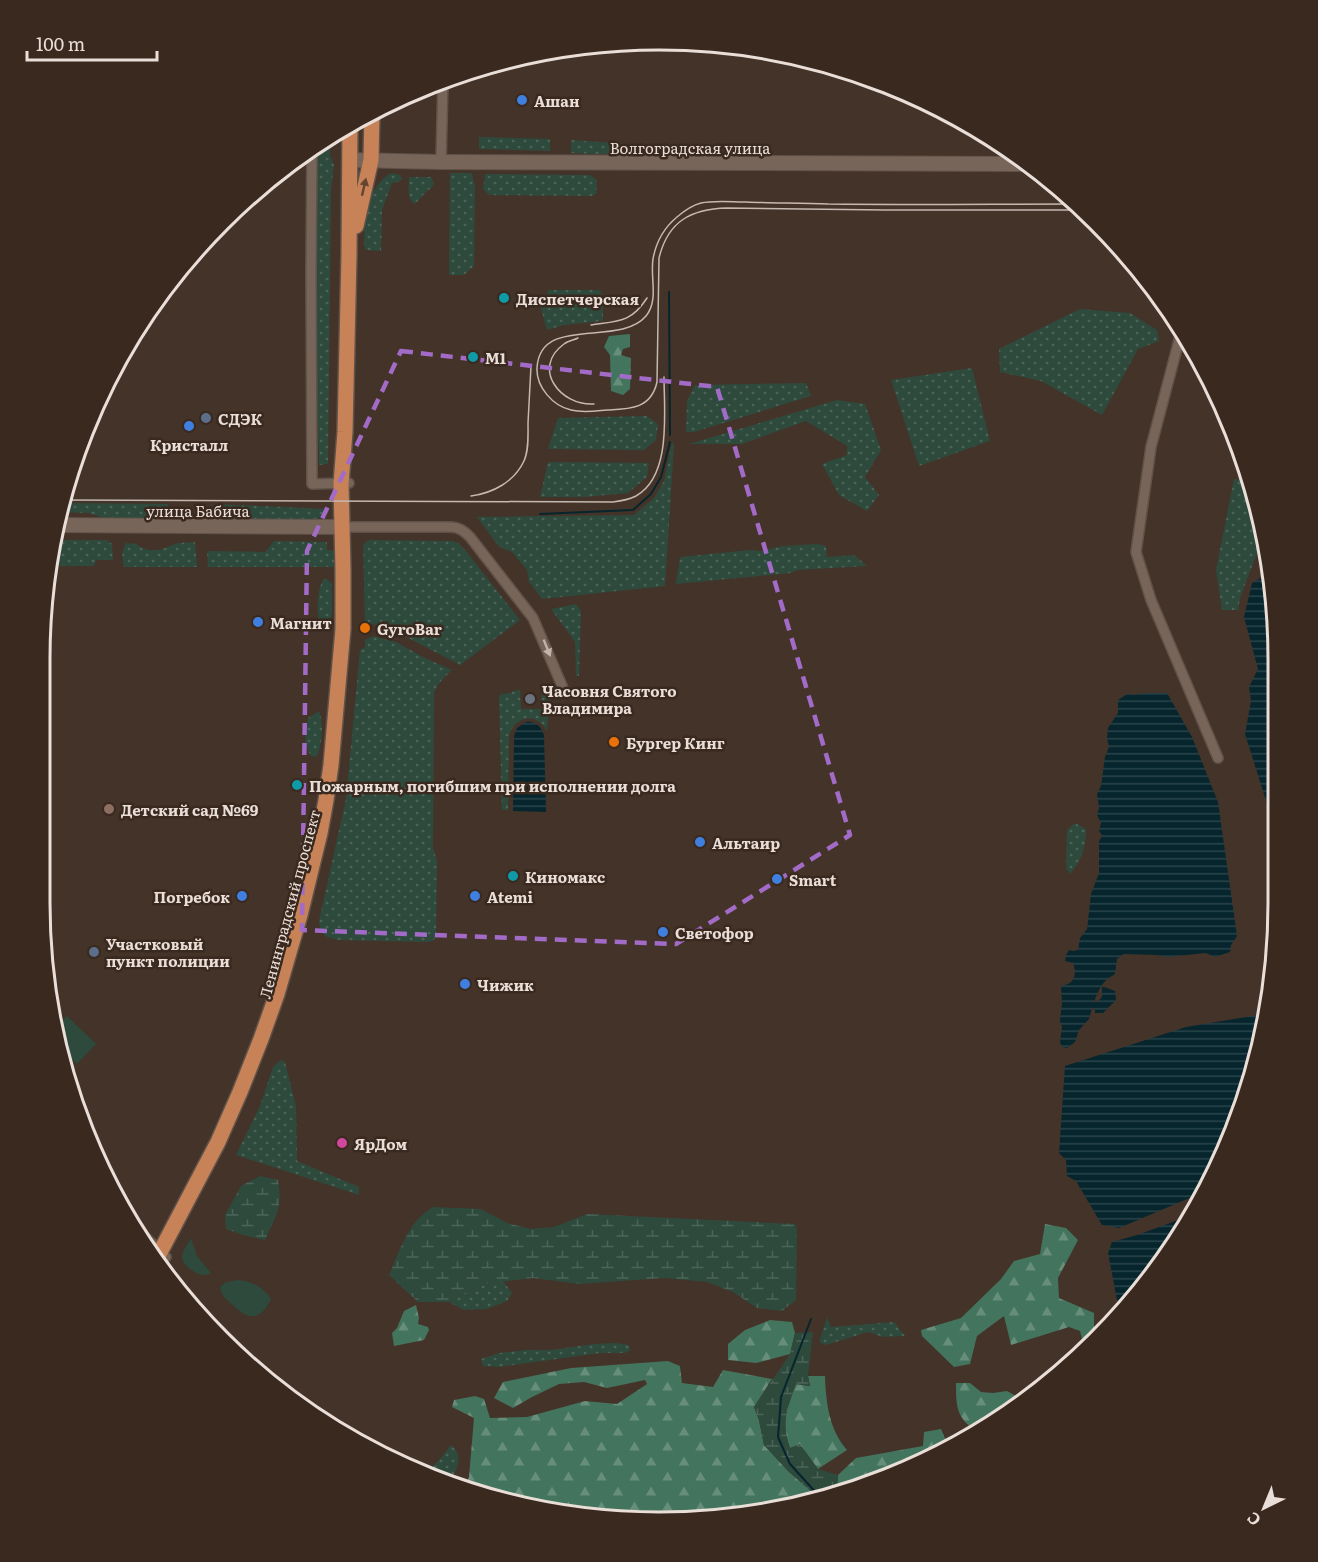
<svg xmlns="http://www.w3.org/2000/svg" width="1318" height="1562" font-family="Literata,serif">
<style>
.grass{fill:url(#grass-dots)}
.forest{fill:url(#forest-firs)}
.wetland{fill:url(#wetland-marsh)}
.park{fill:#2d4a3d}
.water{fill:url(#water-rules)}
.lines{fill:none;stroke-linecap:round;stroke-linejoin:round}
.stream{stroke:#06252d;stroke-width:2}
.street-casing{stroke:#605249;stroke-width:12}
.secondary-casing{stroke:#605249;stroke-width:16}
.primary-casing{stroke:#605249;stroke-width:18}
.street{stroke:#786559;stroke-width:9}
.secondary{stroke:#786559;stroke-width:14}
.primary{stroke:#c88257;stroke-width:15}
.tram{stroke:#c5b9b1;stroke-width:1.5}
.oneway{fill:#654430}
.oneway2{fill:#c2b4ac}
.marked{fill:none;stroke:#a26bc8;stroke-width:4.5;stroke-dasharray:12 8;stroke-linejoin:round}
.shop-dot{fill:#3f7fe0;stroke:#3a291f;stroke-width:2}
.culture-dot{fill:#0f9aa8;stroke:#3a291f;stroke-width:2}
.service-dot{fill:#5c6f8a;stroke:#3a291f;stroke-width:2}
.food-dot{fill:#e8710a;stroke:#3a291f;stroke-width:2}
.worship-dot{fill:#6b7280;stroke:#3a291f;stroke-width:2}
.education-dot{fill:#8d6e63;stroke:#3a291f;stroke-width:2}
.hotel-dot{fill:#d1479c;stroke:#3a291f;stroke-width:2}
.labels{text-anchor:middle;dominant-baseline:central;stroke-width:5;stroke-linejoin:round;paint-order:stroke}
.poi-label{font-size:15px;font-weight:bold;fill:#eadfd8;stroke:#3a291f;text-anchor:start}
.street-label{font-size:15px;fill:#eadfd8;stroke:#3a291f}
.rim{fill:none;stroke:#eadfd8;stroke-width:3}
</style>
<defs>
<pattern id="grass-dots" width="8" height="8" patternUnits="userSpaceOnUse" patternTransform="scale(1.5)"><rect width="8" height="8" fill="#2d4a3d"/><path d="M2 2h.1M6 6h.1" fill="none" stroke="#4c6458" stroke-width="1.8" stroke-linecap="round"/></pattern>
<pattern id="forest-firs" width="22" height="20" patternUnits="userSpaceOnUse" patternTransform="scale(1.5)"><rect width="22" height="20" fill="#43745d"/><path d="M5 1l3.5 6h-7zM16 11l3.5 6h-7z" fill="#678e7b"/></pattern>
<pattern id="wetland-marsh" width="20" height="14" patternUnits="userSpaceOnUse" patternTransform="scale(1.5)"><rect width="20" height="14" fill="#2d4a3d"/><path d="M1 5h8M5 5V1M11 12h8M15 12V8" fill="none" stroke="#4c6458"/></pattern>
<pattern id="water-rules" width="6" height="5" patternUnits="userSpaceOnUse" patternTransform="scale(1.5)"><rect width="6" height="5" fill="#06252d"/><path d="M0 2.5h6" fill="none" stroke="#2a444b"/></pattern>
</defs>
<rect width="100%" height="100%" fill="#443329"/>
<path class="grass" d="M 330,135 L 330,155 L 334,165 L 331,191 L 328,464 L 319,465 L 314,274 L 318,142 Z
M 479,137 L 550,139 L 550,151 L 479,149 Z
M 571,140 L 628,144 L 627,155 L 571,153 Z
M 391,173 L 400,175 L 402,179 L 399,182 L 392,183 L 382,210 L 381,251 L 366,250 L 364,245 C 365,219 366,188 391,173 Z
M 450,173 L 472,173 L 475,186 L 474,266 L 464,275 L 449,275 Z
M 485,174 L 590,175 L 597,180 L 596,194 L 591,196 L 489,195 L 483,189 Z
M 409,177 L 431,177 L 434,184 C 431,189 429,189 426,192 C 422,196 419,200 415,204 C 406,199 409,186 409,177 Z
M 549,290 L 600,290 L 603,298 L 603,321 L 564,325 L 547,330 L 540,305 Z
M 1080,309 L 1130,313 L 1157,330 L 1159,341 L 1138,349 L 1102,415 L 1041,381 L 1000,372 L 999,349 Z
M 972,368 L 990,441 L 919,466 L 891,380 Z
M 806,383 L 811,396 L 694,432 L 686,432 L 687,401 L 695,385 Z
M 837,400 L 865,404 L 881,450 L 865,477 L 879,495 L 867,511 L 839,495 L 822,464 L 847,455 L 847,446 L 806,421 L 742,444 L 689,444 Z
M 647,416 L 658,424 L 656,440 L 644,450 L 548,449 L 558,418 Z
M 672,442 L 674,445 L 665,586 L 542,599 L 529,582 L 527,570 L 512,552 L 499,547 L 477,517 L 634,515 L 654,498 L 664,481 Z
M 548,462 L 649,463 L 647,477 L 628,493 L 585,497 L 540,497 Z
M 1234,479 L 1250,480 L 1265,532 L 1240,598 L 1238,610 L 1222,610 L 1216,570 Z
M 59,503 L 168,504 L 172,519 L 169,521 L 114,521 L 88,513 L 60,512 L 57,514 Z
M 214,504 L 329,509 L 327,515 L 319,517 L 318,522 L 216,520 Z
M 52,540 L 107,540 L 112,544 L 113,560 L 96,560 L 94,566 L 47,566 Z
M 368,540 L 452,541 L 458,543 L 466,551 L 520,620 L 460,665 L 395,631 L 365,622 L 363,545 Z
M 274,541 L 327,542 L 327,550 L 339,551 L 340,567 L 208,567 L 207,551 L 265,552 Z
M 195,542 L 197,567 L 124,567 C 122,558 121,551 126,543 L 136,544 L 142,548 L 149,550 L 160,550 L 178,543 Z
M 817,544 L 826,546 L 827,557 L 854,555 L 867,566 L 797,570 L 791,573 L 676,584 L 680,557 L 750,550 L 760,551 L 783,546 Z
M 324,578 L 332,583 L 332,615 L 327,627 L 324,629 L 318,624 C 318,609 316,592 324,578 Z
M 576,604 L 581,611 L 579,676 L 576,676 L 575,642 L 551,609 Z
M 373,636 L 396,642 L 425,658 L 452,670 C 445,677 437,683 434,693 L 433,848 L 437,861 L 436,937 L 433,941 L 427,942 L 338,940 L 327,937 L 320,930 L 319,921 L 346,799 L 360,650 L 365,647 L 365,640 Z
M 520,690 L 521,709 L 541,709 L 542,692 L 544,690 L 548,691 L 550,694 L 547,731 C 536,712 516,716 509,735 L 508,810 L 502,810 L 499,697 L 501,694 L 511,693 L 513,691 Z
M 319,711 C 324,724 322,743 317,757 L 311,756 C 303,743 305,733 308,718 Z
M 1075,823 L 1086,829 C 1086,848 1082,860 1070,874 L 1066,868 L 1067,830 Z
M 281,1060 L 285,1062 L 296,1106 L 297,1161 L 359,1187 L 359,1195 L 236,1155 L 260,1106 L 273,1067 Z
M 503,1281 L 512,1293 L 507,1301 L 487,1309 L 464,1310 L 449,1302 L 481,1284 Z
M 827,1317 L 831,1327 L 894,1322 L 905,1336 L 883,1337 L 868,1332 L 826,1345 L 819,1342 Z
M 615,1343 L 629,1345 L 630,1350 L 625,1353 L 600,1353 L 499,1367 L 483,1366 L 481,1359 L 499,1353 L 525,1350 L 551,1350 L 594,1344 Z
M 451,1445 C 465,1456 457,1471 448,1483 L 425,1477 L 425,1474 L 440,1459 Z"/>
<path class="forest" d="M 630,334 L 630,347 L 623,349 L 621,355 L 631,358 L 630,389 L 623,395 L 611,391 L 610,355 L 604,347 L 609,336 Z
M 1045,1224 L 1066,1228 L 1078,1240 L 1058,1278 L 1059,1298 L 1094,1313 L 1094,1332 L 1082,1339 L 1080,1331 L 1069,1327 L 1011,1345 L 1004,1316 L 977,1336 L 970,1364 L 954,1367 L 922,1336 L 921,1330 L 961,1318 L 1001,1279 L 1014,1261 L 1040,1254 Z
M 416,1305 L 419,1318 L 418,1324 L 428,1327 L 429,1330 L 424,1340 L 394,1346 L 392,1333 L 397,1328 L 404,1311 Z
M 770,1320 L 792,1322 L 795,1333 L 790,1354 L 756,1363 L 728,1360 L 728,1344 L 745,1330 Z
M 668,1361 L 680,1366 L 682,1383 L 713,1387 L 723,1370 L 772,1379 L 754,1407 L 759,1420 L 764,1445 L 789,1472 L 818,1497 L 740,1518 L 578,1518 L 464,1487 L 469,1477 L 474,1418 L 452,1407 L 454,1400 L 475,1396 L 484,1399 L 490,1418 L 527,1417 L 585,1401 L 617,1404 L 647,1384 L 645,1380 L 607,1388 L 584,1382 L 559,1384 L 532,1397 L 513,1408 L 494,1398 L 503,1382 L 571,1368 Z
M 808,1376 L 825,1376 C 826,1403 829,1429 847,1450 L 818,1469 L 800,1445 L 790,1448 C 780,1421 787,1409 796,1384 L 810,1386 Z
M 956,1383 L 970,1383 L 981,1392 L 993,1393 L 1007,1391 L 1016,1396 L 1015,1406 L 1000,1408 L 975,1430 C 956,1418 956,1404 956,1383 Z
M 941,1429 L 948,1445 L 950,1447 L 896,1476 L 840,1491 L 837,1488 L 838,1475 L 856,1458 L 923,1446 L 924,1432 Z"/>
<path class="wetland" d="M 260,1176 L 278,1180 C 283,1208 276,1215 265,1240 L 243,1235 L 226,1229 L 225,1215 L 241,1186 Z
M 433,1207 L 481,1209 L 507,1223 L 531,1229 L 554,1227 L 587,1214 L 795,1224 L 797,1230 L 796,1300 L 782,1311 L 757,1308 L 733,1292 L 707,1282 L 664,1278 L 580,1284 L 533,1278 L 481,1284 L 449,1302 L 418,1302 L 389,1275 C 400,1251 408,1221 433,1207 Z
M 813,1332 L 808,1376 L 810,1386 L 796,1384 C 787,1409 781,1422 790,1448 L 800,1444 L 818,1469 L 838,1475 L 837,1488 L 840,1491 L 818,1497 L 789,1472 L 764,1445 L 759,1420 L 754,1407 L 790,1354 L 795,1333 Z"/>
<path class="park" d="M 67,1016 L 96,1044 L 77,1064 L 58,1046 L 55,1028 Z
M 191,1238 L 197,1256 L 211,1273 C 209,1274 208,1275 206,1275 C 198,1276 182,1266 182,1257 C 182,1251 188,1244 191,1238 Z
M 239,1280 C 252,1282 263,1286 271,1299 C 261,1319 250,1322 234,1306 C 227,1300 221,1296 220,1287 L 226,1282 Z"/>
<path class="water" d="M 1270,569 L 1279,659 L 1278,810 L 1268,807 L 1245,734 L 1251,701 L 1249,687 L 1258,669 L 1244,617 L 1252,583 L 1268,574 Z
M 1129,693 L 1132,695 L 1145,693 L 1167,693 L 1192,737 L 1218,802 L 1237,936 L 1231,945 L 1230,952 L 1215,957 L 1206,953 L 1168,957 L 1156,955 L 1124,954 L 1117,959 L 1115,974 C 1101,982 1100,988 1094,1002 L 1097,1002 L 1102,997 L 1102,986 L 1115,991 L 1116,1000 L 1103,1013 L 1095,1013 L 1095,1009 L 1092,1008 L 1089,1019 L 1079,1030 L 1075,1042 L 1067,1048 L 1062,1047 L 1060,1042 L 1062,1027 L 1060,1021 L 1062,1003 L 1061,986 C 1075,984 1077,974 1073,963 L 1065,961 L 1066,955 L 1069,950 L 1073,951 L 1078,950 L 1080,938 L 1087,929 L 1091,894 L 1099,873 L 1099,842 L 1102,835 L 1099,831 L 1101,823 L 1097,815 L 1099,808 L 1097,794 L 1101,786 L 1105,757 L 1109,747 L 1107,738 L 1108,728 L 1118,713 L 1118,700 Z
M 526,722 C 535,721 541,726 544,735 L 546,812 L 513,811 L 514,736 L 517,728 Z
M 1264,1014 L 1246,1102 L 1206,1191 L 1119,1228 L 1102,1225 L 1076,1181 L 1067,1176 L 1066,1160 L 1059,1153 L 1065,1066 L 1186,1027 Z
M 1195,1214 L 1126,1304 L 1118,1305 L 1108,1253 L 1112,1242 L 1137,1235 Z"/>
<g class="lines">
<path class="stream" d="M 669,292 L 670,435
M 540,514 L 633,510 L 651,494 L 661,477 L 670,442
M 811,1319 L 781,1397 L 778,1437 L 790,1464 L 819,1496"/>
<defs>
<path id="street" d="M 312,145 L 311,274 L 312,484 L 349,483
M 441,162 L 443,80
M 1182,329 L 1151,447 L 1136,552 L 1151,600 L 1218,758
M 342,527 L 450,527 C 459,527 464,531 470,537 L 533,618 L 563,688
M 140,1232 L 166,1257"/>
<path id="secondary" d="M 350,160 L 441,162 L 1029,164
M 55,525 L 342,527"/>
<path id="primary" d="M 356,226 L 371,160 L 372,113
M 157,1258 L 218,1142 L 240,1092 L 261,1039 L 277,994 L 300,915 L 320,833 L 326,800 L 331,765 L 343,629 L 343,569 L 341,484 L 345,432 L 349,255 L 350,124"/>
</defs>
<use href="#street" class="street-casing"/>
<use href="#secondary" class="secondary-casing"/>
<use href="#primary" class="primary-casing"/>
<use href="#street" class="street"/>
<use href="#secondary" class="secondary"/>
<use href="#primary" class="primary"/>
<path class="tram" d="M 1077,204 C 994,204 911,205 828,204 C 800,203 773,203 746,202 C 733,202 714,200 701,203 C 693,205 684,211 677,217 C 665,227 656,242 653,259 C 650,278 659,300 646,316 C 619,348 540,314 537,368 C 536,387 553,406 571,410 C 583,413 595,411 607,410 C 630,409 651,409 657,382 L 659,258 C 668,221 691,209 727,208 L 885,210 L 1084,210
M 591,325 C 618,321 631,323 647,298
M 578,338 C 574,340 568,341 564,344 C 531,368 560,406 594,404
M 471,496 C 493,493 514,482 524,461 C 529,450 528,435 528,423 C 529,404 530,385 531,366
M 60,500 L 613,502 C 621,501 628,500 636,496 C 672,476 664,411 664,377"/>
</g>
<defs><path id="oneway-solid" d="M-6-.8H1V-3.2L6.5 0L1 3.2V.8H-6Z" transform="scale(1.5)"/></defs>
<use class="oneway" href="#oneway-solid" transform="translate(364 187) rotate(-77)"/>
<use class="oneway2" href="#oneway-solid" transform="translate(547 648) rotate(68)"/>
<path class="marked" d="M 401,351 L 717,387 L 850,835 L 676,944 L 302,930 L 307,551 Z"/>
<g class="shop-dot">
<circle cx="522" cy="100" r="6"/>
<circle cx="189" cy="426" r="6"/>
<circle cx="258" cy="622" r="6"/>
<circle cx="700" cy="842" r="6"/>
<circle cx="777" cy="879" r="6"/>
<circle cx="242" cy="896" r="6"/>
<circle cx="475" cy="896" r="6"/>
<circle cx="663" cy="932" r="6"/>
<circle cx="465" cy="984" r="6"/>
</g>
<g class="culture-dot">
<circle cx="504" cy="298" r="6"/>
<circle cx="473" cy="357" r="6"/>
<circle cx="297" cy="785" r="6"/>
<circle cx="513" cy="876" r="6"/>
</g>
<g class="service-dot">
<circle cx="206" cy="418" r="6"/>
<circle cx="94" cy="952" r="6"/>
</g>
<g class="food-dot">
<circle cx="365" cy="628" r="6"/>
<circle cx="614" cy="742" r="6"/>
</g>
<circle class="worship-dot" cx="530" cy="699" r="6"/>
<circle class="education-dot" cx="109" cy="809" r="6"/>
<circle class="hotel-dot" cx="342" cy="1143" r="6"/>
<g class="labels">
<g class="poi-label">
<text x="534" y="100">Ашан</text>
<text x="516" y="298">Диспетчерская</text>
<text x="485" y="357">М1</text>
<text x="218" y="418">СДЭК</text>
<text x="189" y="444" text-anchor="middle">Кристалл</text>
<text x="270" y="622">Магнит</text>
<text x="377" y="628">GyroBar</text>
<text x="542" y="690">Часовня Святого<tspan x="542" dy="17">Владимира</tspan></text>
<text x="626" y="742">Бургер Кинг</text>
<text x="309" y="785">Пожарным, погибшим при исполнении долга</text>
<text x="121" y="809">Детский сад №69</text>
<text x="712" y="842">Альтаир</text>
<text x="525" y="876">Киномакс</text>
<text x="789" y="879">Smart</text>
<text x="230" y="896" text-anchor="end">Погребок</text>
<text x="487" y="896">Atemi</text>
<text x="675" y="932">Светофор</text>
<text x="106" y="943">Участковый<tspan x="106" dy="17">пункт полиции</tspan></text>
<text x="477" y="984">Чижик</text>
<text x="354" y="1143">ЯрДом</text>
</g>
<g class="street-label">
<text x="690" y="147">Волгоградская улица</text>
<text x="198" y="510">улица Бабича</text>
<text transform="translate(289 904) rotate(-75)">Ленинградский проспект</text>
</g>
</g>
<path d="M0 0H1318V1562H0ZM659 50H659A609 609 0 0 1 1268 659V903A609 609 0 0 1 659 1512H659A609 609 0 0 1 50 903V659A609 609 0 0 1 659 50Z" fill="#3a291f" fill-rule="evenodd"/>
<path class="rim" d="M659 50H659A609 609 0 0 1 1268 659V903A609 609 0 0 1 659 1512H659A609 609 0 0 1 50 903V659A609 609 0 0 1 659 50Z"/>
<g transform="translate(1264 1508) rotate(223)" stroke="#3a291f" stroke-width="4.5" paint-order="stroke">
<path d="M0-4.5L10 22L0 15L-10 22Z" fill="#eadfd8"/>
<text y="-9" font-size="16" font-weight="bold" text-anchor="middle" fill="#eadfd8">С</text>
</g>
<path d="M27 51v9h130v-9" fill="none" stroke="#eadfd8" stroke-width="3"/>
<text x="36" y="51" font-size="18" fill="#eadfd8" stroke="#3a291f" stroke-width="4.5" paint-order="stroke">100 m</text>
</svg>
